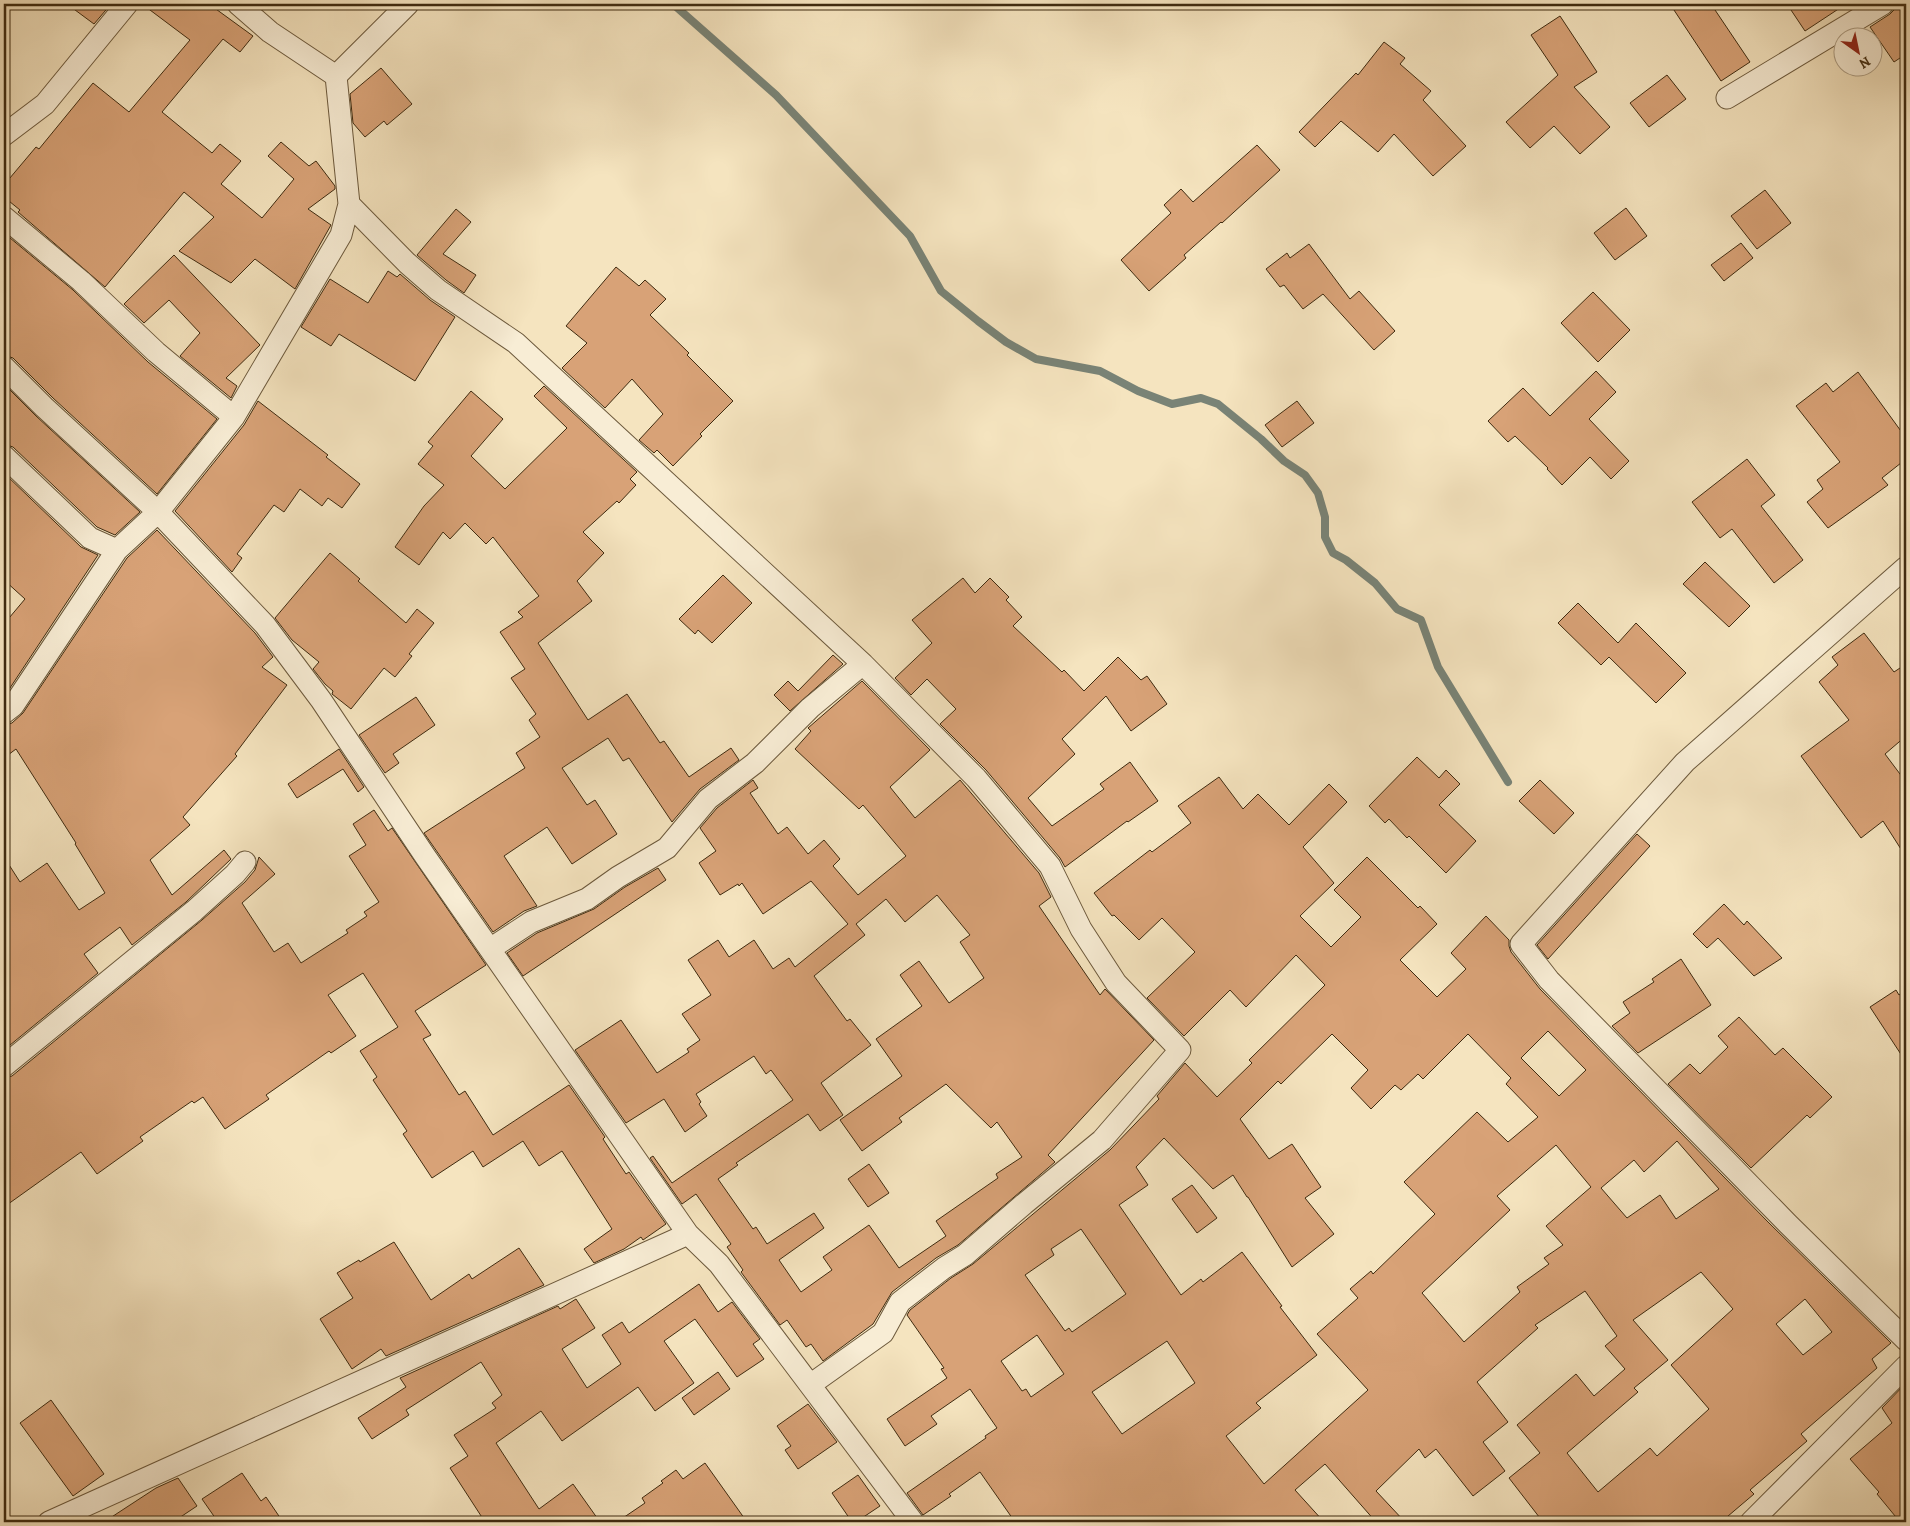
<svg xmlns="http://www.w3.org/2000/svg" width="1910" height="1526" font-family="Alegreya,serif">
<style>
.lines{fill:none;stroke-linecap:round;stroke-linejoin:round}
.stream{stroke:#798376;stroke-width:8}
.building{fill:#d8a277;stroke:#3f2b10;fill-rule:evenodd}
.street-casing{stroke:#6c593c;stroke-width:23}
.street{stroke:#f8edd5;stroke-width:21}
</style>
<rect width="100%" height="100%" fill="#f5e4bf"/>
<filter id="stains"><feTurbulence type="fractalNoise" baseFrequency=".004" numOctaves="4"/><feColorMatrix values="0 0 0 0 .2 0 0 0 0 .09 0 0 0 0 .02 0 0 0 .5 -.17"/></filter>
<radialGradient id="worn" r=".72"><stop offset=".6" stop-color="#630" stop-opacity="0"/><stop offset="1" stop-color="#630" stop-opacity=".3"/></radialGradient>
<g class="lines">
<path class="stream" d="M 673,4 L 776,95 L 910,236 L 941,291 L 978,321 L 1006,342 L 1036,359 L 1100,371 L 1138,391 L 1172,404 L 1201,398 L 1218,404 L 1261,439 L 1284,461 L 1305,475 L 1318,493 L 1325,517 L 1325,537 L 1333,553 L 1346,560 L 1375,583 L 1397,609 L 1421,620 L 1438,667 L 1508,782"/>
</g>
<path class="building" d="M 67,4 L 111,4 L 94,24 Z
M 142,4 L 209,4 L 253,36 L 240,52 L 223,39 L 162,112 L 212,153 L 220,144 L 241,161 L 221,184 L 262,218 L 294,179 L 268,156 L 281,142 L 309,166 L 316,161 L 335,186 L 335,189 L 308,209 L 331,225 L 295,289 L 255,259 L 231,283 L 179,251 L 214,217 L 184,192 L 105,287 L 18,212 L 20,210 L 4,197 L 4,185 L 36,147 L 39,149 L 93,83 L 129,112 L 190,40 Z
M 1670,4 L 1711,4 L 1750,62 L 1721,81 Z
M 1787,4 L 1846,4 L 1805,31 Z
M 1895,4 L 1906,4 L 1906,54 L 1894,62 L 1870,27 L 1890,14 L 1894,10 Z
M 1560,16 L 1597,72 L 1574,87 L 1610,127 L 1580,154 L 1554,126 L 1530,148 L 1506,122 L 1558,75 L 1531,35 Z
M 1384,42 L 1405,58 L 1400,64 L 1431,91 L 1423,100 L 1466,146 L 1433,176 L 1394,134 L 1378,152 L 1341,121 L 1315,147 L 1299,132 L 1356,73 L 1358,75 Z
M 381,68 L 412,104 L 387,125 L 384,121 L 365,137 L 353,123 L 350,94 Z
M 1667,75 L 1686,99 L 1649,127 L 1630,103 Z
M 1257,145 L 1280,170 L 1222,223 L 1221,222 L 1184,255 L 1186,258 L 1149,291 L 1121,260 L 1171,213 L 1164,205 L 1181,189 L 1193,202 Z
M 1765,190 L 1791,223 L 1757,249 L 1731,216 Z
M 1626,208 L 1647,236 L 1615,260 L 1594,233 Z
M 456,209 L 471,222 L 443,254 L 476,275 L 464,293 L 446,280 L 417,255 Z
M 4,233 L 73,290 L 148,362 L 217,419 L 157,494 L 53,398 L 13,358 L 4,355 Z
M 1741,243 L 1753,258 L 1724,281 L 1711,265 Z
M 1309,244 L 1350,299 L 1359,291 L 1395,331 L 1374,350 L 1323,294 L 1303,309 L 1284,285 L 1280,287 L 1266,269 L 1287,253 L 1290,258 Z
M 174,255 L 260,345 L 226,378 L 237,386 L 231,398 L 180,356 L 200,333 L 169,300 L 144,323 L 124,304 Z
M 616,267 L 639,286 L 645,280 L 666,299 L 650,315 L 689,353 L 687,355 L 733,401 L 700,434 L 702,436 L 673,466 L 657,450 L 654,453 L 639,440 L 663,414 L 632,379 L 605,408 L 562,368 L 587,343 L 566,326 Z
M 388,271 L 397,277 L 400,274 L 430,300 L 455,317 L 415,381 L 339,334 L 331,346 L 301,327 L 330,279 L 368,303 Z
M 1593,292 L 1630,330 L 1598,362 L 1561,323 Z
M 1596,371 L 1616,392 L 1589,419 L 1629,461 L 1611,479 L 1590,457 L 1562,485 L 1547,469 L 1548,468 L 1515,436 L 1508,442 L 1488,421 L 1523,388 L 1550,416 Z
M 1858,372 L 1906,438 L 1906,459 L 1882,478 L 1888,485 L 1828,528 L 1807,502 L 1823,489 L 1817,480 L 1840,462 L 1796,406 L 1826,383 L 1833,392 Z
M 4,384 L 36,416 L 140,512 L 115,535 L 97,527 L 13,447 L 4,444 Z
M 544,386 L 637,472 L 630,479 L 636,485 L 619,503 L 617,501 L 583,532 L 604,553 L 577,581 L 592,601 L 538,643 L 588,720 L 627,694 L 660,743 L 664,741 L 689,777 L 731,748 L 739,760 L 700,789 L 672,822 L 629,758 L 623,761 L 608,738 L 562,768 L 587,805 L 595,800 L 617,834 L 572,864 L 547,827 L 504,856 L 537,906 L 524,911 L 493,932 L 424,833 L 525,768 L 516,753 L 540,737 L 529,720 L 536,714 L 511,678 L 525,669 L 500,632 L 523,617 L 518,612 L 539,596 L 493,537 L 486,544 L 465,523 L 450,539 L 443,532 L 419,565 L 395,547 L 424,506 L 444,485 L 418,464 L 433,446 L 428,442 L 471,391 L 503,419 L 471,456 L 505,489 L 567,428 L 534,396 Z
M 258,401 L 328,455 L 326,457 L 360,484 L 342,508 L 328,498 L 322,506 L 300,489 L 284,512 L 274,505 L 237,554 L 242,558 L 232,572 L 175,511 L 244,425 Z
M 1297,401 L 1314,423 L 1282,447 L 1265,425 Z
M 1747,459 L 1775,495 L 1761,506 L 1803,560 L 1774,583 L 1732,529 L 1720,538 L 1692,502 Z
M 4,473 L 81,547 L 98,555 L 4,697 L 4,624 L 25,599 L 4,580 Z
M 157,530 L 255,633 L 273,657 L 262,667 L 287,685 L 235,754 L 237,756 L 183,817 L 190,825 L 150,860 L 172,895 L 224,850 L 231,859 L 186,902 L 132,945 L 120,927 L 84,954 L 98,973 L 4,1050 L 4,857 L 20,882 L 47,863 L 79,910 L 105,893 L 75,844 L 76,843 L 16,749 L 4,758 L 4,725 L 12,723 L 23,713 L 127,558 Z
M 330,553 L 360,579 L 358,581 L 406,623 L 417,609 L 434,623 L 409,654 L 412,656 L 395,677 L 384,668 L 351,709 L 332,694 L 333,691 L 325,684 L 313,669 L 319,662 L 292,640 L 275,618 Z
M 1705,562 L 1750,606 L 1729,627 L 1683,584 Z
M 723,575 L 752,603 L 712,643 L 698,630 L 695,634 L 679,619 Z
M 963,578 L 975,593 L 990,578 L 1009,597 L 1006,600 L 1022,617 L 1013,626 L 1062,672 L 1064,670 L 1084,691 L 1118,657 L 1141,680 L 1147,676 L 1167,704 L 1131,731 L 1106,696 L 1062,739 L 1075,754 L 1028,798 L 1052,826 L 1104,789 L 1100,784 L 1130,762 L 1158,801 L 1128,822 L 1127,821 L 1065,867 L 1060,858 L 986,770 L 940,724 L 956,709 L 927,679 L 911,695 L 895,678 L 932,643 L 912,620 Z
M 1578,603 L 1618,643 L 1636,623 L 1686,673 L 1656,703 L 1609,657 L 1601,665 L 1558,623 Z
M 1864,633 L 1894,672 L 1906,664 L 1906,736 L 1885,754 L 1906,782 L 1906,857 L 1883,821 L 1861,838 L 1801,756 L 1849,720 L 1819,682 L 1838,665 L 1832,657 Z
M 833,655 L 843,664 L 790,711 L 774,695 L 788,681 L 798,691 Z
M 862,681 L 930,750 L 890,787 L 915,818 L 960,780 L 1039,873 L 1051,897 L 1039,906 L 1100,995 L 1105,989 L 1154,1040 L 1048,1155 L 1055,1162 L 958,1245 L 936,1258 L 892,1292 L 873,1324 L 823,1361 L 811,1344 L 806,1347 L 787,1320 L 780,1325 L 741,1272 L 743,1270 L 727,1247 L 731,1244 L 696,1194 L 682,1204 L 650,1158 L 653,1156 L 672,1183 L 793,1100 L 771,1070 L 766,1074 L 754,1056 L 696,1094 L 701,1102 L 699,1104 L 707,1116 L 685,1132 L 664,1099 L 626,1123 L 575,1050 L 621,1020 L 657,1073 L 689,1052 L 687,1049 L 700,1040 L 682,1014 L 711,995 L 688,960 L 718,940 L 729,957 L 754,940 L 773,969 L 789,958 L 795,967 L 848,924 L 811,881 L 763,914 L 742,883 L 739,886 L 738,884 L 720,895 L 699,863 L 716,851 L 700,828 L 717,808 L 753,780 L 758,788 L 750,793 L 778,834 L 787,827 L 808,854 L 824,840 L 840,859 L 833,866 L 858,895 L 906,856 L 863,805 L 859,809 L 795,749 L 811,731 L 808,728 ZM 937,895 L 970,935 L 960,942 L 984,978 L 949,1003 L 919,961 L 900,975 L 922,1006 L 876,1039 L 902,1076 L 840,1120 L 862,1151 L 902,1122 L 899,1118 L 946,1084 L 991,1128 L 997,1122 L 1022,1157 L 996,1174 L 998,1178 L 936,1221 L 946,1236 L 899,1268 L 869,1225 L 823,1257 L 832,1270 L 801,1292 L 779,1260 L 824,1228 L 814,1213 L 767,1244 L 756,1227 L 753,1229 L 718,1179 L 738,1165 L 736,1163 L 808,1114 L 820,1131 L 843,1115 L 821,1083 L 871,1045 L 850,1019 L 847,1021 L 814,976 L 865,935 L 856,924 L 886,899 L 905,922 Z
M 416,697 L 435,725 L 393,754 L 399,763 L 385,773 L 359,735 Z
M 339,749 L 364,787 L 358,792 L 343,769 L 297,798 L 288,784 Z
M 1417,757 L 1439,778 L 1446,770 L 1460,784 L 1439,805 L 1476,841 L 1446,873 L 1409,836 L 1407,838 L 1389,819 L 1385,823 L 1369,806 Z
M 1219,777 L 1243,809 L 1258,794 L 1289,825 L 1329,784 L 1347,802 L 1303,847 L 1334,883 L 1300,916 L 1331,947 L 1361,917 L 1334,890 L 1367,857 L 1418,908 L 1420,906 L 1437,924 L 1400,960 L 1437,997 L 1466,969 L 1451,953 L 1486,916 L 1509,940 L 1509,946 L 1511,952 L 1540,989 L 1768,1222 L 1891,1343 L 1872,1359 L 1877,1368 L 1801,1434 L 1807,1441 L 1750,1490 L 1754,1494 L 1721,1522 L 1543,1522 L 1509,1478 L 1540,1453 L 1517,1425 L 1576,1374 L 1594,1396 L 1625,1369 L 1605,1346 L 1617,1336 L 1585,1291 L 1535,1325 L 1538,1328 L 1477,1382 L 1508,1422 L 1483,1442 L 1505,1471 L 1473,1496 L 1436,1449 L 1425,1458 L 1419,1449 L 1376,1491 L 1405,1522 L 1376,1522 L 1325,1464 L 1295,1490 L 1324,1522 L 1015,1522 L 980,1472 L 949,1494 L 951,1496 L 923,1515 L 907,1493 L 986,1438 L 985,1436 L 997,1428 L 970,1389 L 931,1416 L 937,1424 L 905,1446 L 887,1419 L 947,1378 L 941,1369 L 944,1368 L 907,1315 L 910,1310 L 951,1278 L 973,1264 L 1110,1150 L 1159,1099 L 1157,1096 L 1185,1063 L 1217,1097 L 1252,1063 L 1249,1060 L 1325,985 L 1296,955 L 1246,1007 L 1230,990 L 1184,1036 L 1147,998 L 1195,952 L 1162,918 L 1139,940 L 1114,915 L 1112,916 L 1094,893 L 1150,850 L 1152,852 L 1191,823 L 1178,806 ZM 1548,1031 L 1586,1070 L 1559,1096 L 1521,1058 ZM 1332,1034 L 1368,1070 L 1351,1088 L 1371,1109 L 1395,1085 L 1401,1090 L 1418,1074 L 1423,1079 L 1468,1034 L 1511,1078 L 1506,1084 L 1538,1117 L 1508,1142 L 1477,1112 L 1404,1182 L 1435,1214 L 1373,1274 L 1371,1271 L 1350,1289 L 1358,1298 L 1317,1334 L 1368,1390 L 1264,1484 L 1226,1436 L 1261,1408 L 1256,1403 L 1317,1355 L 1280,1307 L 1282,1306 L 1242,1252 L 1203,1282 L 1201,1279 L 1181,1295 L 1119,1205 L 1148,1185 L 1136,1167 L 1164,1138 L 1213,1189 L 1233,1175 L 1247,1197 L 1248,1197 L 1292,1267 L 1334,1234 L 1305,1198 L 1321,1187 L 1292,1144 L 1269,1159 L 1240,1119 L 1278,1081 L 1281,1084 ZM 1677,1141 L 1719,1189 L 1676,1219 L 1660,1195 L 1627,1218 L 1601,1188 L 1634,1160 L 1644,1172 ZM 1556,1145 L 1591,1187 L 1546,1226 L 1563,1245 L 1544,1258 L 1549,1264 L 1517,1287 L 1520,1292 L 1464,1342 L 1422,1293 L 1510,1210 L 1497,1196 ZM 1081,1229 L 1126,1294 L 1072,1332 L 1069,1328 L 1065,1331 L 1025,1275 L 1054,1255 L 1051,1249 ZM 1701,1272 L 1733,1309 L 1671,1365 L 1709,1409 L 1657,1456 L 1650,1448 L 1598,1492 L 1567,1453 L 1638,1392 L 1634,1388 L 1668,1360 L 1633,1320 ZM 1805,1299 L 1832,1332 L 1803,1355 L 1776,1324 ZM 1037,1335 L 1064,1374 L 1031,1397 L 1026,1389 L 1022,1391 L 1001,1361 ZM 1167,1341 L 1195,1383 L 1122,1434 L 1092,1392 Z
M 1540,780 L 1574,813 L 1554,834 L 1519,801 Z
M 374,810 L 388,831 L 392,828 L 486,965 L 415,1011 L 431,1035 L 423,1039 L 459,1095 L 465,1091 L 493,1135 L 569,1085 L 605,1137 L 603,1139 L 626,1174 L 629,1172 L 666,1224 L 643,1240 L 641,1237 L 624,1249 L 594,1263 L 584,1249 L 612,1229 L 562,1151 L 539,1166 L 523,1141 L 483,1167 L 473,1151 L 432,1178 L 403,1134 L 407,1131 L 373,1080 L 377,1077 L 360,1051 L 398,1027 L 363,973 L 328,995 L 356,1036 L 331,1053 L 329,1051 L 266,1095 L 269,1099 L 225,1129 L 203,1097 L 194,1103 L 192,1101 L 140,1137 L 143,1141 L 97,1174 L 81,1152 L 4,1207 L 4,1078 L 12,1076 L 202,920 L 245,882 L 255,870 L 259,857 L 275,874 L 242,903 L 274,952 L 288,943 L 301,963 L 348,933 L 346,930 L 367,916 L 364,912 L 379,902 L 349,856 L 366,845 L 353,824 Z
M 1637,834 L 1650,846 L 1548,959 L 1537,945 Z
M 658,868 L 666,880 L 523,976 L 507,953 L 537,933 L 594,909 L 625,887 Z
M 1724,904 L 1744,925 L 1747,921 L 1782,958 L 1754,976 L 1718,938 L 1707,948 L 1693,934 Z
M 1681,959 L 1711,1005 L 1638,1053 L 1612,1026 L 1630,1013 L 1623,1002 L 1654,982 L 1652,979 Z
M 1896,990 L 1899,995 L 1906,990 L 1906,1062 L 1870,1007 Z
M 1739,1017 L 1775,1055 L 1783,1048 L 1832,1097 L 1810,1118 L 1807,1115 L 1751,1168 L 1668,1084 L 1690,1064 L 1700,1074 L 1728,1047 L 1718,1036 Z
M 869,1164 L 889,1193 L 868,1207 L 848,1179 Z
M 1192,1185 L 1217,1218 L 1197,1233 L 1172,1199 Z
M 394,1242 L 431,1300 L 469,1274 L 472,1279 L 519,1248 L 544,1285 L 386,1356 L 381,1349 L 352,1369 L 320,1319 L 353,1298 L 337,1273 L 359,1260 L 360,1262 Z
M 699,1284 L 718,1312 L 732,1302 L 760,1339 L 753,1344 L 764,1359 L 737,1377 L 695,1319 L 664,1341 L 694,1383 L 655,1411 L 638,1387 L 562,1441 L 541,1411 L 496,1443 L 539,1509 L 573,1484 L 600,1522 L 485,1522 L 450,1468 L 468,1456 L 454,1435 L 496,1408 L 492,1403 L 502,1395 L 481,1362 L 406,1410 L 409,1415 L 372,1439 L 358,1418 L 406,1387 L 400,1378 L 558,1306 L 560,1309 L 576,1299 L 595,1328 L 562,1349 L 587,1388 L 621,1364 L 602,1335 L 622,1322 L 629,1333 Z
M 718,1372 L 730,1389 L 694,1415 L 682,1398 Z
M 1906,1383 L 1906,1522 L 1900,1522 L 1877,1494 L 1879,1492 L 1850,1459 L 1892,1423 L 1882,1408 Z
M 51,1400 L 104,1474 L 73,1496 L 20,1423 Z
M 808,1404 L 837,1442 L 798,1469 L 785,1450 L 791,1446 L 777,1426 Z
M 705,1463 L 747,1522 L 617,1522 L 645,1503 L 642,1498 L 663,1483 L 661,1481 L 676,1470 L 683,1479 Z
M 242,1473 L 261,1501 L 266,1497 L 283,1522 L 218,1522 L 202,1499 Z
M 858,1475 L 880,1506 L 856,1522 L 852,1522 L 832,1493 Z
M 178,1478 L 197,1506 L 173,1522 L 104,1522 L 156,1488 Z"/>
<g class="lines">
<defs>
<path id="street" d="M 238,4 L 270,32 L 336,76
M 1727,98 L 1883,4
M 4,135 L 45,104 L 127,4
M 349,204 L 407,263 L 438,290 L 516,343 L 863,664
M 4,217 L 81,281 L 156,352 L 234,417
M 4,367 L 44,407 L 158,512 L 265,625 L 321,700 L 425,856 L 688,1234 L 719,1264 L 913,1522
M 4,456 L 90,538 L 117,550
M 1906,567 L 1685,762 L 1521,944 L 1549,980 L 1788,1224 L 1906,1340
M 4,713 L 13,706 L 117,550 L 158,512 L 234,417 L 341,235 L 349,204 L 336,76 L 408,4
M 490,949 L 531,922 L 587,899 L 618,877 L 667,848 L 708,799 L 755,763 L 810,708 L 863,664 L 976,778 L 1050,866 L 1081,929 L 1116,983 L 1180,1050 L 1102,1140 L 1024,1204 L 965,1255 L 944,1268 L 900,1302 L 883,1333 L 810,1385
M 4,1066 L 194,911 L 235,874 L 245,862
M 49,1522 L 688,1234
M 1751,1522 L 1906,1366"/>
</defs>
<use href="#street" class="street-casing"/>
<use href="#street" class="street"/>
</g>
<rect width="1910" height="1526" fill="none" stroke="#f5e4bf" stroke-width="20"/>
<rect x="5" y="5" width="1900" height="1516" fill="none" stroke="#3f2b10" stroke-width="2.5"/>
<rect x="10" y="10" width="1890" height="1506" fill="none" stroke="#3f2b10"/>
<g transform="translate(1858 52) rotate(147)"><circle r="24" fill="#f8edd5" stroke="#ae9f86"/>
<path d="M0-4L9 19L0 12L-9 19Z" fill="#8f2418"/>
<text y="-8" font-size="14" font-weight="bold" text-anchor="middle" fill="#3f2b10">N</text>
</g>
<rect width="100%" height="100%" filter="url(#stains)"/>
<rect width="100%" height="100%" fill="url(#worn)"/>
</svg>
